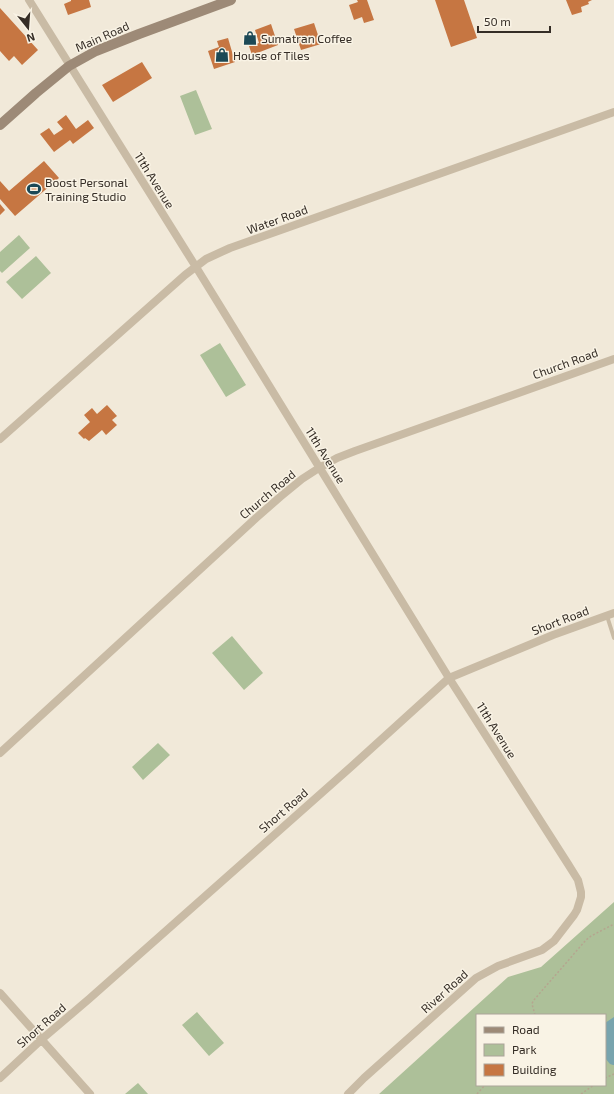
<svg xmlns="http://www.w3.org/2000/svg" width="614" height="1094" font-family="'Exo 2',sans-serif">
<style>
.green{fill:#adc099;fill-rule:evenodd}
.water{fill:#78a4ae}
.building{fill:#c67642}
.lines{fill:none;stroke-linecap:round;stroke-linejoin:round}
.path{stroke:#b5a58f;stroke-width:1.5;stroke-dasharray:2 2;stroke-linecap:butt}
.service{stroke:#c9bba5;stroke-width:4}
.minor{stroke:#c9bba5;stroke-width:8}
.secondary{stroke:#9d8a77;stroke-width:10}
.labels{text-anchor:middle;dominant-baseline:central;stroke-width:3;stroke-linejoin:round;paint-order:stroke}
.street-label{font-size:12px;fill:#352d26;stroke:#f9f3e5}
.poi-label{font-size:12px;fill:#352d26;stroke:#f9f3e5;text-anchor:start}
</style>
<rect width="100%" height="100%" fill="#f1e9d9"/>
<path class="green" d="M 196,90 L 212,129 L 195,135 L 180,96 Z
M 19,235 L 30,248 L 2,273 L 0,271 L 0,252 Z
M 36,256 L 51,273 L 22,299 L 6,282 Z
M 220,343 L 246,385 L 226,397 L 200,355 Z
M 232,636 L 263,673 L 244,690 L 212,653 Z
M 158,743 L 170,755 L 143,780 L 132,767 Z
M 614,902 L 614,1094 L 379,1094 L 508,977 L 541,967 ZM 477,1015 L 605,1015 L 605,1085 L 477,1085 Z
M 197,1012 L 224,1043 L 209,1056 L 182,1025 Z
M 138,1083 L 148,1094 L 125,1094 Z"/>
<path class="water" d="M 614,1017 L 614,1065 L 613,1065 L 610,1064 L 605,1058 L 605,1023 Z"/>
<path class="building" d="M 71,0 L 89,0 L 91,7 L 68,15 L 64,4 L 71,1 Z
M 357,0 L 367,0 L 374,20 L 364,23 L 362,17 L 354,20 L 349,5 L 358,2 Z
M 435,0 L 464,0 L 477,38 L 451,47 Z
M 566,0 L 592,0 L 588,2 L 589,4 L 581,7 L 582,12 L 572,15 Z
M 0,8 L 38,50 L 22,65 L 14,56 L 9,61 L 0,51 Z
M 314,23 L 321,44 L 301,50 L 294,29 Z
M 271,24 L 278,45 L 252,55 L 249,46 L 259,43 L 255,30 Z
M 228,38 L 235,62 L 214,69 L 208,51 L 219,47 L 217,41 Z
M 142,62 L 152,78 L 113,102 L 102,85 Z
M 66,115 L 76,129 L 88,120 L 94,128 L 73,144 L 70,140 L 54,152 L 40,134 L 49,128 L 54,135 L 63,129 L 57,122 Z
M 44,161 L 59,178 L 15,216 L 0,199 L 0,181 L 9,191 Z
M 0,204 L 5,210 L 0,215 Z
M 107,405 L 117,416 L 112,420 L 117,425 L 106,435 L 102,430 L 89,441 L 85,438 L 84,439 L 78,433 L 90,422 L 84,415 L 92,408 L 97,414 Z"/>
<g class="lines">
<path class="path" d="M 535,1015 L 532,1004 L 533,1001 L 586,940 L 591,936 L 614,924
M 605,1078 L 614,1074
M 477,1094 L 485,1085
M 581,1094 L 594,1085"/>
<path class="service" d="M 607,616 L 614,638"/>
<path class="minor" d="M 29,0 L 196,267 L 449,678 L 568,864 L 578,880 L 581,892 L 581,897 L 577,910 L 574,915 L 554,941 L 542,950 L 498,966 L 476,978 L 364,1078 L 348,1094
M 0,439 L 185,275 L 206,259 L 230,248 L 614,112
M 0,753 L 256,518 L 280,497 L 302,479 L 319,468 L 337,458 L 355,451 L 614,359
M 0,993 L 90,1094
M 0,1078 L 42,1039 L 89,999 L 352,766 L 449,678 L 553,635 L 614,613"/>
<path class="secondary" d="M 0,125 L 36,93 L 69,66 L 96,51 L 139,34 L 231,0"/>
</g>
<defs>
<symbol id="shop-bare" viewBox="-9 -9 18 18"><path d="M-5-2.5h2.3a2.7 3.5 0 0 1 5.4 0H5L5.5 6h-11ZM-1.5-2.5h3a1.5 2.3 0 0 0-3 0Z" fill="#1c4956" stroke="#f9f3e5" stroke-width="2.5" paint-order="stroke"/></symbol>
<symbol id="stadium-bare" viewBox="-9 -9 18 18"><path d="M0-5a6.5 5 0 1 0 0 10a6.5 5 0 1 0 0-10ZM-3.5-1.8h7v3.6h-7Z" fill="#1c4956" stroke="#f9f3e5" stroke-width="2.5" paint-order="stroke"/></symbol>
</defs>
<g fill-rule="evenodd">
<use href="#shop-bare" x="240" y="28" width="20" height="20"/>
<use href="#shop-bare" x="212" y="45" width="20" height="20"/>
<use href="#stadium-bare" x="24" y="179" width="20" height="20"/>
</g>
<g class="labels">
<g class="street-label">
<text transform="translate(102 36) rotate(-24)">Main Road</text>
<text transform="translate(155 180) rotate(58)">11th Avenue</text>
<text transform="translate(277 219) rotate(-20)">Water Road</text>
<text transform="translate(565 363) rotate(-20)">Church Road</text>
<text transform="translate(326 455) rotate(58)">11th Avenue</text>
<text transform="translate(267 494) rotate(-40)">Church Road</text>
<text transform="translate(560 620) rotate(-21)">Short Road</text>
<text transform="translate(497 730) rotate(58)">11th Avenue</text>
<text transform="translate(283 810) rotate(-41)">Short Road</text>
<text transform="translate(444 991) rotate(-42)">River Road</text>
<text transform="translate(41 1025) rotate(-41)">Short Road</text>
</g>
<g class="poi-label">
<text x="261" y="38">Sumatran Coffee</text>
<text x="233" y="55">House of Tiles</text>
<text x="45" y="182">Boost Personal<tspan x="45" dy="14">Training Studio</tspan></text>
</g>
</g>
<rect x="476" y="1014" width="130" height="72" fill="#f9f3e5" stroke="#aba499"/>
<rect x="484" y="1027" width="20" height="6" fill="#9d8a77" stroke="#aba499"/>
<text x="512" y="1034" font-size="12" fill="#352d26">Road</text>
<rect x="484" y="1044" width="20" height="12" fill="#adc099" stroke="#aba499"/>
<text x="512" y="1054" font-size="12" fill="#352d26">Park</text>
<rect x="484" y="1064" width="20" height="12" fill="#c67642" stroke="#aba499"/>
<text x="512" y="1074" font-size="12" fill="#352d26">Building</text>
<g transform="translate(28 28) rotate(163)" stroke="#f9f3e5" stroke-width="3" paint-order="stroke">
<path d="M0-3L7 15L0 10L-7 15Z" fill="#352d26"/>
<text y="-6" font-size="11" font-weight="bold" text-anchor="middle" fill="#352d26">N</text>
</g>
<path d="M478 26v6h72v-6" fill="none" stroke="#352d26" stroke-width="2"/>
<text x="484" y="26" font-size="12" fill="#352d26" stroke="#f9f3e5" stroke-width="3" paint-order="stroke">50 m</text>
</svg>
